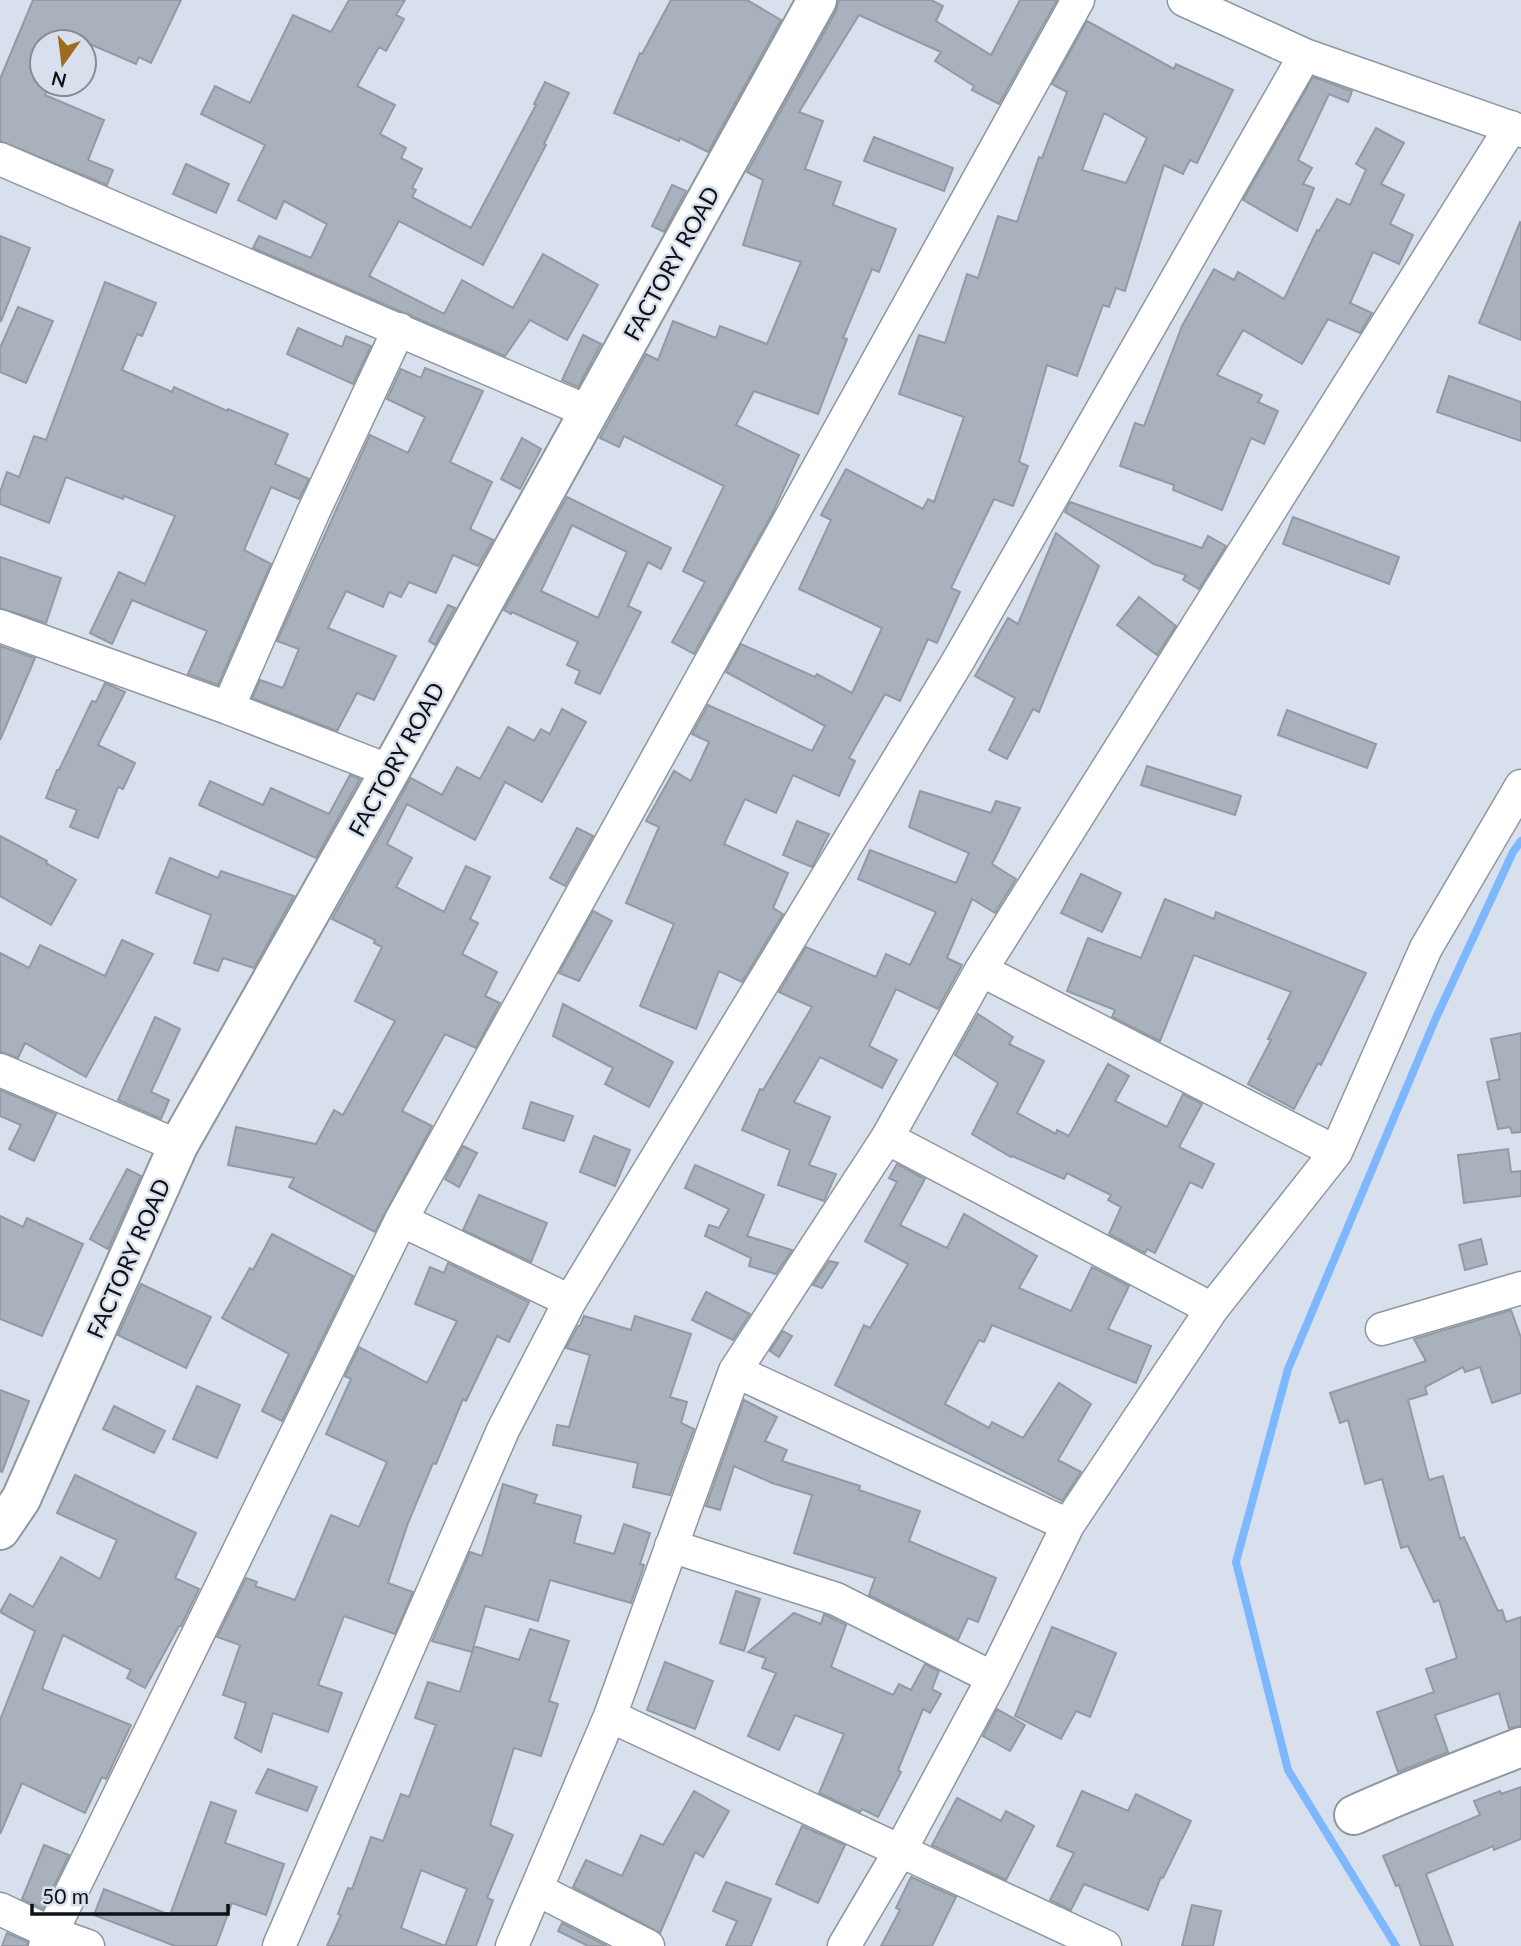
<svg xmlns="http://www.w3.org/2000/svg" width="1521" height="1946" font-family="Lato,sans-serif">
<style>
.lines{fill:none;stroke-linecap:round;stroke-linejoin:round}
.stream{stroke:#7cb7ff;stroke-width:8}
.building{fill:#a8b1bc;stroke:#919aa5;stroke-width:2;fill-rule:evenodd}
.minor-casing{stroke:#8e96a1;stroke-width:35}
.tertiary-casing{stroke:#8e96a1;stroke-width:42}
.minor{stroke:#fff;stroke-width:32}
.tertiary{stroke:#fff;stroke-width:38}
.labels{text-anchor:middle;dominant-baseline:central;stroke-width:5;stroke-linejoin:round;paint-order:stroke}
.street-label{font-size:23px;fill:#0e1115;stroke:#d7e0ec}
</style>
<rect width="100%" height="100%" fill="#d7e0ec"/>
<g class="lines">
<path class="stream" d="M 1396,1946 L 1288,1770 L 1236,1562 L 1288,1369 L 1435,1020 L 1513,852 L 1521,841"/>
</g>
<path class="building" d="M 33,0 L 181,0 L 151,63 L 139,57 L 136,64 L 85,42 L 42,42 L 42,84 L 50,84 L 45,95 L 104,120 L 88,160 L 113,170 L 107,185 L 0,141 L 0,79 Z
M 349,0 L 405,0 L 396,15 L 404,19 L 386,51 L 379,47 L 357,86 L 395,105 L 380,134 L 406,148 L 401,158 L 422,169 L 412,188 L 416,190 L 412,197 L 471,228 L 536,105 L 534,104 L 545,82 L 569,93 L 544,144 L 546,145 L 483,265 L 399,221 L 369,276 L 444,314 L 462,280 L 513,308 L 543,254 L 598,285 L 567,340 L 530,320 L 505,356 L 253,248 L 259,236 L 311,258 L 327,224 L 284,201 L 276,219 L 238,200 L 265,145 L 201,114 L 215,86 L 250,103 L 293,15 L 331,32 Z
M 671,0 L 747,0 L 781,20 L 708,152 L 680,138 L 679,141 L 614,113 L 640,53 L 642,54 Z
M 839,0 L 931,0 L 943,6 L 936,21 L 991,55 L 1020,0 L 1057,0 L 999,104 L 972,90 L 974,86 L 935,61 L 941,52 L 859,15 L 799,112 L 823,121 L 805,169 L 841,182 L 833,205 L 896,229 L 879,272 L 872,269 L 843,338 L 847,339 L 818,414 L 754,391 L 736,425 L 799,455 L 772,514 L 694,654 L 672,642 L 705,582 L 683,571 L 724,486 L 624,436 L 619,447 L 600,438 L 646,354 L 658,360 L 673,321 L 716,338 L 720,326 L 767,344 L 801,262 L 743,245 L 763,180 L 747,172 L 836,11 Z
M 1087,21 L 1174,69 L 1176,64 L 1233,90 L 1197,163 L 1190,160 L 1183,174 L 1164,165 L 1125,291 L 1116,288 L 1109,307 L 1103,305 L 1077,376 L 1047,365 L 1019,462 L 1028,466 L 1013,506 L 994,499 L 951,588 L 960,592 L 937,643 L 928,639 L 900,701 L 885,694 L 849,758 L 855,761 L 839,796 L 793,775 L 776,813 L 745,799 L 724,844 L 788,873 L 773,908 L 783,914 L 742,982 L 719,971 L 696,1029 L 640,1006 L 674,924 L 626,903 L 659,827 L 646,821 L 674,771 L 691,781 L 709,742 L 692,734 L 708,705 L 812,751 L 825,726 L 726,672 L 741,644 L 815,677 L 817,674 L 852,693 L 882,628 L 799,589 L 831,520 L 821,515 L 846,469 L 923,509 L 928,499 L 934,502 L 964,417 L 899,394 L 919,335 L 945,343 L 967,274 L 978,278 L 998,216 L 1017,222 L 1039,157 L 1042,158 L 1067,92 L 1052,84 ZM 1104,113 L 1147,138 L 1126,183 L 1082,170 Z
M 1313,77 L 1352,91 L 1348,102 L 1329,94 L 1298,160 L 1312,168 L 1303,184 L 1314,188 L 1297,231 L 1243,200 Z
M 1376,128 L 1404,143 L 1381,184 L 1404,195 L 1390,224 L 1413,235 L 1399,264 L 1373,252 L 1350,303 L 1372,313 L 1360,333 L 1328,319 L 1302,364 L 1243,330 L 1217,375 L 1262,395 L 1258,402 L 1278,411 L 1264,444 L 1251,438 L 1222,510 L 1173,490 L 1174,485 L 1120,466 L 1135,423 L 1144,426 L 1182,326 L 1214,269 L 1234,280 L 1238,272 L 1284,299 L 1317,230 L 1319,231 L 1337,199 L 1350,205 L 1366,170 L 1356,164 Z
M 874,137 L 953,168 L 944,191 L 864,161 Z
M 186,164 L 229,184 L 216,213 L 173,194 Z
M 672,185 L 686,191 L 664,232 L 652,226 Z
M 1520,222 L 1521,223 L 1521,340 L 1479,323 Z
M 0,236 L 30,248 L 1,321 L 0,320 Z
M 105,282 L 156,303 L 142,336 L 137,334 L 122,370 L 172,392 L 174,387 L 227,411 L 228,409 L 288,434 L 275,464 L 309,479 L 299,499 L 271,487 L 244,550 L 271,564 L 218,685 L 188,674 L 207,631 L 132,600 L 112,644 L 90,633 L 119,572 L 145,584 L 175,516 L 124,496 L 123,499 L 66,477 L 49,523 L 0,504 L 0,492 L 7,472 L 19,477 L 34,436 L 46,440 Z
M 18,307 L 53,321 L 26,383 L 0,372 L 0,348 Z
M 298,328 L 342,347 L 346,336 L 371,346 L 353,384 L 287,354 Z
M 583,335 L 601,344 L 578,387 L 562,380 Z
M 425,368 L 483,391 L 450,462 L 492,482 L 470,529 L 493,540 L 478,566 L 453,555 L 436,593 L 409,582 L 401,597 L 389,592 L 383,607 L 346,591 L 328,628 L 396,656 L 374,700 L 357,693 L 337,731 L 252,698 L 260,680 L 283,688 L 299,649 L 277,641 L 370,435 L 408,453 L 425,417 L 387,399 L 401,369 L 421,378 Z
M 1449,376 L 1521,402 L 1521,441 L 1437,412 Z
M 522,438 L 541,449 L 520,489 L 501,479 Z
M 567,497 L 671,548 L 661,569 L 648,562 L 628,606 L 641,612 L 600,694 L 575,683 L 580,671 L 567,665 L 578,642 L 512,612 L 511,614 L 504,610 ZM 572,525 L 627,552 L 598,618 L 541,591 Z
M 1070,502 L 1202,548 L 1208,536 L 1226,546 L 1199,589 L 1183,580 L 1186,575 L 1154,564 L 1065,512 Z
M 1293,517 L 1399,557 L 1389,584 L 1283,544 Z
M 1056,533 L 1099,566 L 1039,712 L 1033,709 L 1007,759 L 989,750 L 1015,698 L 975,676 L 1008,618 L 1018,624 Z
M 0,557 L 61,578 L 46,623 L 0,608 Z
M 1139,597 L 1176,626 L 1157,655 L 1117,625 Z
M 448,605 L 455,608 L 435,645 L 429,641 Z
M 0,646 L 35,658 L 0,740 Z
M 105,683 L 125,692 L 98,745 L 135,763 L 123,789 L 118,787 L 98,838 L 70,827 L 77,810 L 46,798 L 57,770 L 59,770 L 92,701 L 96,702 Z
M 562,709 L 586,722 L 542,802 L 505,782 L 475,840 L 407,804 L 387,844 L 412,858 L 396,887 L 444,912 L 466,866 L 490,877 L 470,919 L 478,923 L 462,954 L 497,972 L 485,996 L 500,1003 L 476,1048 L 445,1034 L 402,1111 L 432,1126 L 375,1232 L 289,1187 L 294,1178 L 228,1165 L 236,1127 L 316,1144 L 334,1110 L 343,1115 L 395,1021 L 355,1001 L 382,947 L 374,943 L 375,940 L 332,919 L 411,778 L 442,795 L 457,767 L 480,779 L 508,727 L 534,741 L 541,729 L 550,734 Z
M 1287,710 L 1376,744 L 1367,768 L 1278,735 Z
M 1147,766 L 1241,796 L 1235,815 L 1141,785 Z
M 350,775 L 360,779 L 316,858 L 199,805 L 210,781 L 263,805 L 271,788 L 329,814 Z
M 920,791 L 991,813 L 996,801 L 1020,808 L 992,864 L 1016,879 L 995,913 L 972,899 L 947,958 L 962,965 L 938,1009 L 896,989 L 869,1046 L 897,1060 L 882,1088 L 820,1057 L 794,1102 L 830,1117 L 809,1165 L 836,1174 L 824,1201 L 778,1185 L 790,1150 L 742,1130 L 760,1089 L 763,1090 L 812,1007 L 779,992 L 806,947 L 876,977 L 886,954 L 910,965 L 936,912 L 858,879 L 870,850 L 956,883 L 969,853 L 909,827 Z
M 797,821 L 829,834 L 812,867 L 783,855 Z
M 577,828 L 593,836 L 565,886 L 550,878 Z
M 0,836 L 47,861 L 46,863 L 76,880 L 51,925 L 0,896 Z
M 170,858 L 218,878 L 221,871 L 294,896 L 254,968 L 223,958 L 218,971 L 194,963 L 211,915 L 156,893 Z
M 1081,874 L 1121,893 L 1102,932 L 1061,913 Z
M 1165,899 L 1214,919 L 1216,912 L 1366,973 L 1321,1065 L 1318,1063 L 1294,1109 L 1248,1084 L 1271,1040 L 1268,1039 L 1291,992 L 1194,955 L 1160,1041 L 1112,1017 L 1115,1010 L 1067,991 L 1088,938 L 1141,958 Z
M 593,911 L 612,921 L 579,981 L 559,973 Z
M 122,940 L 153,954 L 86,1077 L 25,1043 L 18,1058 L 0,1052 L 0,953 L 29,968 L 40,945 L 105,976 Z
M 563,1004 L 673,1062 L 649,1107 L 605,1084 L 613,1068 L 553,1036 Z
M 978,1014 L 1013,1037 L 1009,1044 L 1044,1061 L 1017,1113 L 1056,1134 L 1057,1130 L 1069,1136 L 1108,1064 L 1129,1076 L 1115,1101 L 1167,1127 L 1183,1094 L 1202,1104 L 1179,1147 L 1214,1164 L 1202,1188 L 1190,1182 L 1155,1253 L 1147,1249 L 1145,1253 L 1109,1234 L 1121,1207 L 1108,1200 L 1111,1195 L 1067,1173 L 1064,1179 L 1012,1156 L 1011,1157 L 972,1134 L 998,1083 L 955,1055 Z
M 155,1017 L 180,1029 L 151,1092 L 169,1100 L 161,1119 L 118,1100 Z
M 1521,1033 L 1521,1132 L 1512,1133 L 1510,1127 L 1498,1129 L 1487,1082 L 1500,1079 L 1491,1039 Z
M 0,1090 L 56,1114 L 34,1161 L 9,1149 L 21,1125 L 0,1116 Z
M 531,1102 L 573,1116 L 564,1141 L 523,1128 Z
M 594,1136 L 630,1150 L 615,1186 L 580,1172 Z
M 463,1146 L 477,1153 L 459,1187 L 445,1179 Z
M 1508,1149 L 1511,1172 L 1521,1171 L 1521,1196 L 1464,1203 L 1458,1155 Z
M 897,1164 L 925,1179 L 900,1225 L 947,1248 L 964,1214 L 1037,1256 L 1019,1288 L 1071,1311 L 1092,1267 L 1129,1286 L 1108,1329 L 1151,1346 L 1136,1383 L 992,1325 L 984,1342 L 979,1340 L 945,1404 L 989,1428 L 992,1422 L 1023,1438 L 1059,1383 L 1091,1404 L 1058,1460 L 1081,1472 L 1062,1501 L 835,1385 L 864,1325 L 870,1328 L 908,1264 L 865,1241 L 897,1182 L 889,1178 Z
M 695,1165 L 764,1195 L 747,1236 L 792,1250 L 776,1274 L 749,1266 L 751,1258 L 705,1236 L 709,1225 L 719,1228 L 729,1209 L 685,1188 Z
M 127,1169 L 141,1176 L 108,1249 L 90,1239 Z
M 479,1195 L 547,1223 L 531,1262 L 463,1230 Z
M 0,1216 L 23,1227 L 27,1218 L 83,1244 L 42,1336 L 0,1319 Z
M 272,1234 L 353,1276 L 282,1421 L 262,1411 L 289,1354 L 222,1318 L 250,1268 L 253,1270 Z
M 1481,1239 L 1487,1264 L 1465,1270 L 1459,1245 Z
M 829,1261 L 838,1263 L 822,1288 L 813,1285 Z
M 448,1263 L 529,1302 L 509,1342 L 497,1336 L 466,1401 L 463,1399 L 436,1464 L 433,1463 L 408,1523 L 388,1583 L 413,1592 L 395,1634 L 344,1616 L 318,1685 L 342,1693 L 328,1732 L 273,1713 L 261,1752 L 235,1738 L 246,1703 L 223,1695 L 240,1645 L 217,1637 L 246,1578 L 257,1582 L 255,1586 L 295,1600 L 331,1515 L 359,1527 L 387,1462 L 326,1434 L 351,1379 L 345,1376 L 359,1347 L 427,1383 L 457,1321 L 415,1304 L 430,1267 L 444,1273 Z
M 141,1284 L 211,1317 L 186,1368 L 118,1335 Z
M 706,1292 L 750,1314 L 733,1340 L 692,1320 Z
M 1511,1310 L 1521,1338 L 1521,1393 L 1492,1403 L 1480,1367 L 1465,1372 L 1463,1367 L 1425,1387 L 1427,1394 L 1408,1400 L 1429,1480 L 1443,1476 L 1460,1539 L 1464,1537 L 1498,1611 L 1502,1610 L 1506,1622 L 1521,1617 L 1521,1726 L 1509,1728 L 1499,1693 L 1435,1715 L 1448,1752 L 1398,1772 L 1377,1712 L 1434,1692 L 1426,1669 L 1457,1658 L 1439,1600 L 1434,1602 L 1408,1546 L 1401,1548 L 1382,1479 L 1365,1484 L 1348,1420 L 1340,1423 L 1330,1393 L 1426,1361 L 1414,1339 Z
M 584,1316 L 631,1330 L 635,1316 L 691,1334 L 670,1397 L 687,1402 L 681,1423 L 694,1429 L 670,1495 L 633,1487 L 638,1463 L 553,1445 L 557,1425 L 569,1427 L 590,1355 L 566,1348 L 578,1326 L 580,1326 Z
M 783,1331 L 792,1336 L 779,1357 L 770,1351 Z
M 197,1386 L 240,1405 L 217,1458 L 173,1439 Z
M 0,1390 L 29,1401 L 2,1472 L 0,1471 Z
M 744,1400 L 777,1417 L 765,1441 L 787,1450 L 782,1461 L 860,1486 L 859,1490 L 920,1511 L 909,1541 L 996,1578 L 978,1622 L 968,1618 L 958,1640 L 869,1595 L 875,1578 L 794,1553 L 812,1495 L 772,1483 L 734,1466 L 720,1510 L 706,1506 Z
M 114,1406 L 165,1431 L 154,1453 L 103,1429 Z
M 75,1475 L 196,1533 L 175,1578 L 199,1589 L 181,1626 L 179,1626 L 145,1688 L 127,1678 L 131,1670 L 63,1635 L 42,1689 L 131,1725 L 106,1779 L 102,1777 L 85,1813 L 22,1783 L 0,1834 L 0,1720 L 35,1631 L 0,1612 L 10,1594 L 33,1607 L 61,1557 L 100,1579 L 117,1540 L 57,1513 Z
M 503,1484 L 537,1495 L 534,1503 L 581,1516 L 574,1543 L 614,1554 L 624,1524 L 650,1533 L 640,1564 L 644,1565 L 641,1575 L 631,1603 L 550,1580 L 538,1621 L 485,1606 L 472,1652 L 432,1641 L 470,1552 L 482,1556 Z
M 736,1591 L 760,1599 L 744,1651 L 720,1643 Z
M 794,1613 L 821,1624 L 824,1614 L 846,1625 L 831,1667 L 893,1695 L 899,1684 L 911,1690 L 925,1664 L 939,1671 L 932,1689 L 941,1694 L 930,1713 L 923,1709 L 898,1770 L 901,1772 L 878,1817 L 862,1809 L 860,1812 L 819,1793 L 844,1734 L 795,1715 L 779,1750 L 748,1736 L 776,1673 L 762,1668 L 766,1658 L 748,1652 Z
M 1052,1627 L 1116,1653 L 1090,1717 L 1076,1711 L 1061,1739 L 1015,1716 Z
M 530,1629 L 569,1641 L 549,1701 L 558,1704 L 541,1756 L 514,1748 L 490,1825 L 513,1835 L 487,1898 L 493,1900 L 476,1946 L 445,1946 L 467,1889 L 421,1870 L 401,1928 L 445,1946 L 327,1946 L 341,1915 L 338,1914 L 348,1888 L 352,1889 L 371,1837 L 383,1841 L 401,1794 L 409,1797 L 436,1725 L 415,1718 L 428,1682 L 460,1692 L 474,1646 L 519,1660 Z
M 665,1662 L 713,1681 L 695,1729 L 647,1710 Z
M 997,1709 L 1025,1725 L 1010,1751 L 983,1736 Z
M 268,1769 L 317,1787 L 307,1811 L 256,1793 Z
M 1521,1787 L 1521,1839 L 1494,1850 L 1493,1846 L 1426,1874 L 1453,1946 L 1421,1946 L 1399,1885 L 1396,1886 L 1383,1856 L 1480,1815 L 1474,1801 L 1500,1791 L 1501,1794 Z
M 694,1791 L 729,1811 L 703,1857 L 695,1852 L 660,1933 L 573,1887 L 586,1860 L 622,1876 L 641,1835 L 663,1845 Z
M 1082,1791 L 1128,1811 L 1136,1794 L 1191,1821 L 1163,1878 L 1161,1877 L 1148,1910 L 1084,1884 L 1071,1910 L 1050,1900 L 1074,1853 L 1057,1846 Z
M 957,1798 L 1001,1821 L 1006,1811 L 1034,1826 L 1006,1880 L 932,1845 Z
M 211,1802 L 236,1811 L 225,1843 L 284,1864 L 266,1915 L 232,1903 L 216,1946 L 175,1946 L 94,1915 L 104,1889 L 170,1915 Z
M 802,1826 L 845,1845 L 818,1903 L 776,1884 Z
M 44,1845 L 69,1855 L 43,1909 L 22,1899 Z
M 911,1877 L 956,1897 L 932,1946 L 881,1946 L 900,1910 L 896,1908 Z
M 726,1882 L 771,1899 L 751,1946 L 726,1946 L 737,1921 L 713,1911 Z
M 1192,1905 L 1221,1911 L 1213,1946 L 1182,1946 Z
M 562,1923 L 607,1946 L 588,1946 L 558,1931 Z
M 7,1933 L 28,1942 L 27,1946 L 2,1946 Z"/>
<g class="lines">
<defs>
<path id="minor" d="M 1184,0 L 1305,55 L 1521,131
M 0,159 L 589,412
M 0,626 L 228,708 L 390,771
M 228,708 L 313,513 L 399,329
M 981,970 L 1336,1152
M 0,1070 L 178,1146
M 887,1138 L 1212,1309
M 401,1220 L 570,1301
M 1382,1329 L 1521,1288
M 735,1371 L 1068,1525
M 671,1546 L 836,1599 L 993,1678
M 610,1716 L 1105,1946
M 538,1890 L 648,1946
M 0,1909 L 51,1933 L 88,1946
M 45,1946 L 401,1220 L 1078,0
M 279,1946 L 503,1430 L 570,1301 L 958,661 L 1305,55
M 512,1946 L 610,1716 L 735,1371 L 887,1138 L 981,970 L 1511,127
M 844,1946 L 900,1851 L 993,1678 L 1068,1525 L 1212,1309 L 1336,1152 L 1426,948 L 1521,786"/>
<path id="tertiary" d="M 0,1530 L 21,1499 L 178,1146 L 390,771 L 817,0
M 1354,1815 C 1409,1790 1465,1769 1521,1747"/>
</defs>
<use href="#minor" class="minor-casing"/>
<use href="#tertiary" class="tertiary-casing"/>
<use href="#minor" class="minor"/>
<use href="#tertiary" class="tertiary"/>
</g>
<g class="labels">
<g class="street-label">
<text transform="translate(671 263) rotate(-61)">FACTORY ROAD</text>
<text transform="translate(396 759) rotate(-61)">FACTORY ROAD</text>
<text transform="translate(128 1258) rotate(-66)">FACTORY ROAD</text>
</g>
</g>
<g transform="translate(63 63) rotate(194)"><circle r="33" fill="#d7e0ec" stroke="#878d96" stroke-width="2"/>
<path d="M0-5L12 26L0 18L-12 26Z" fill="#9d6c1f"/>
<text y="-10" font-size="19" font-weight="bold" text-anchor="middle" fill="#0e1115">N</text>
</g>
<path d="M32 1904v10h196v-10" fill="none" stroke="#0e1115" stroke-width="3.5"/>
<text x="42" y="1904" font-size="21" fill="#0e1115" stroke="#d7e0ec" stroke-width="5" paint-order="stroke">50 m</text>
</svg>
